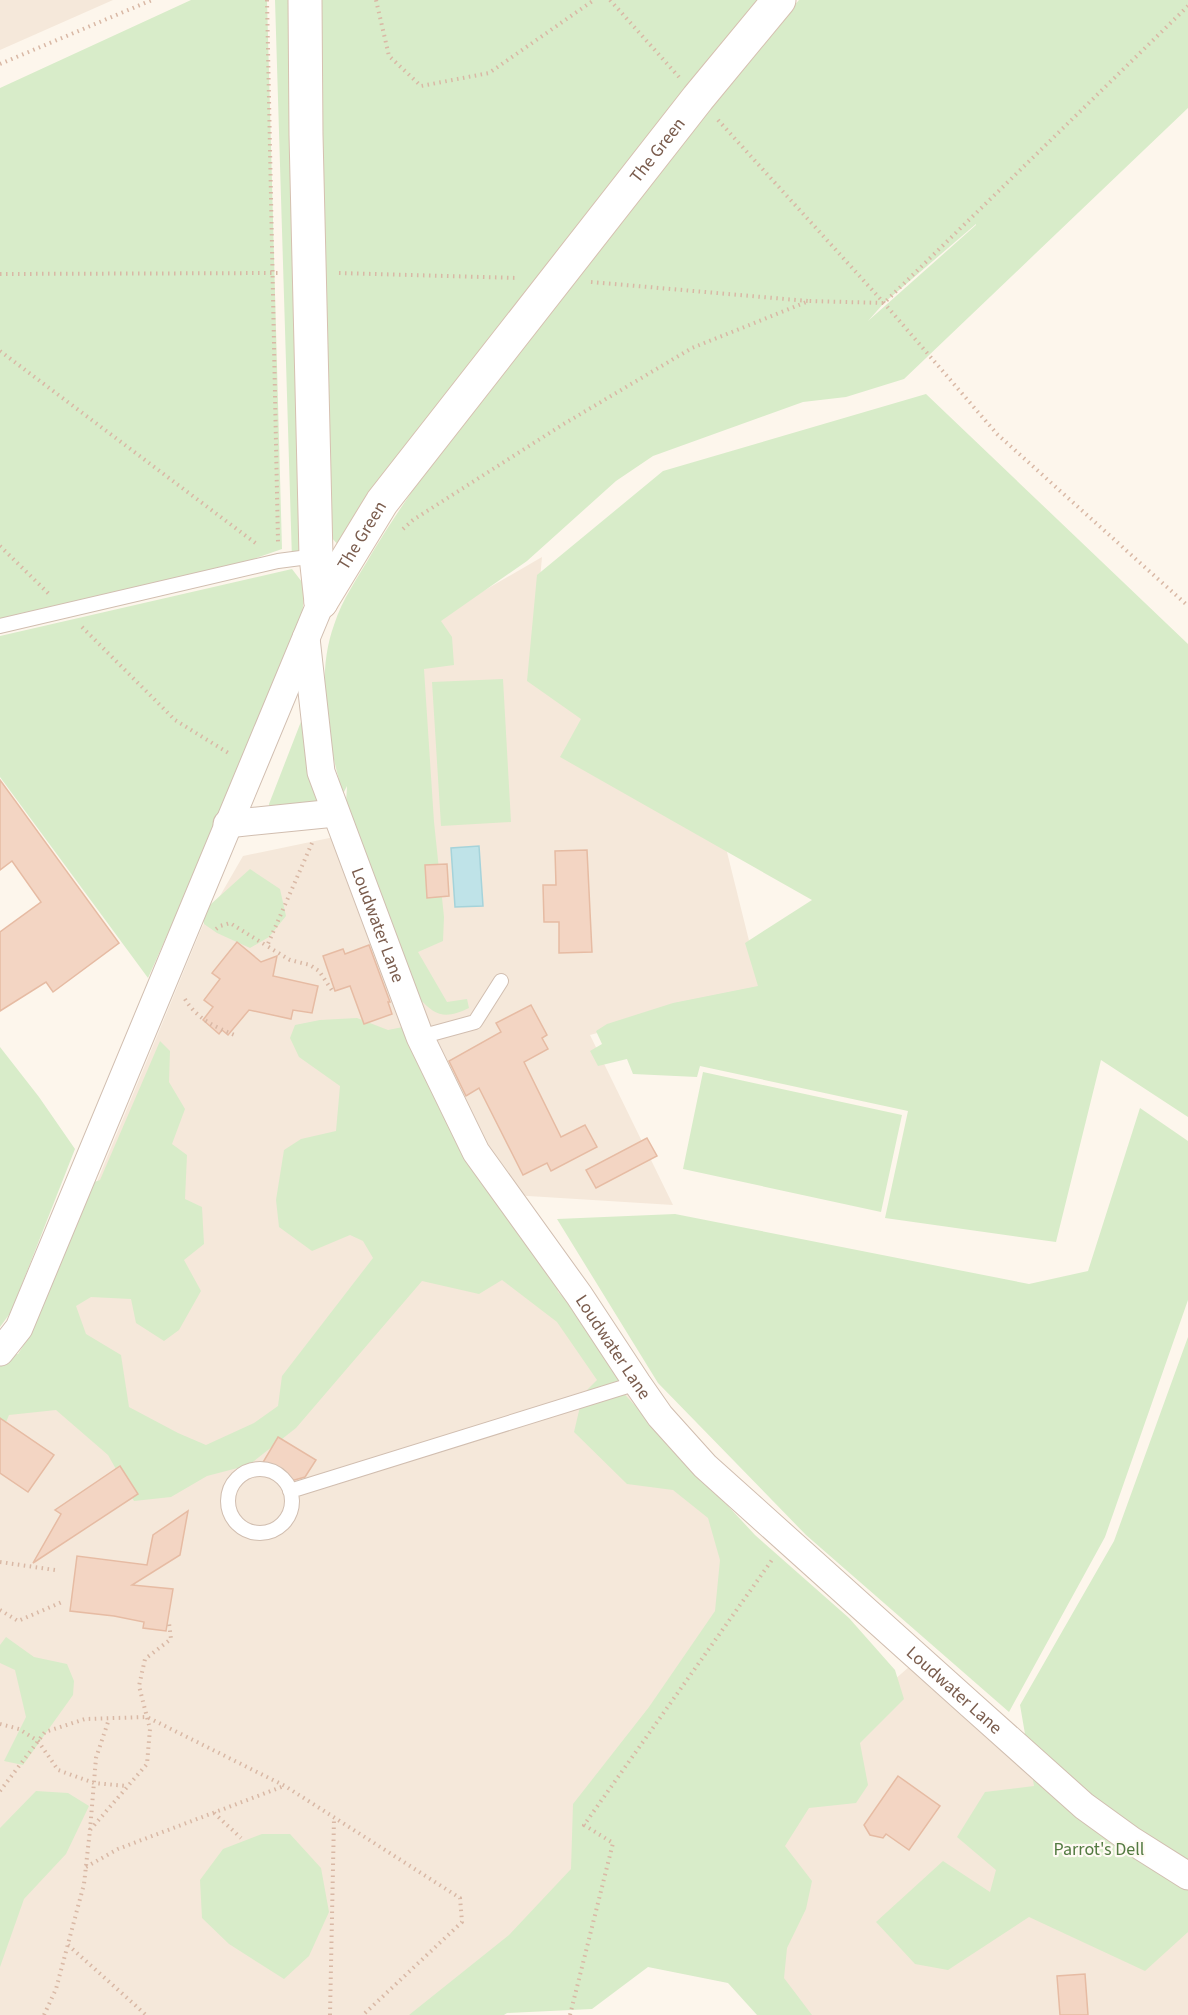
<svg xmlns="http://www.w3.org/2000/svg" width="1188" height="2015" font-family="'Source Sans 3',sans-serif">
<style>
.residential{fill:#f5e8da}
.green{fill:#d8ecc9;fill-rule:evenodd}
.water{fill:#bfe3e8;stroke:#a5d3da;stroke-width:1.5}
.building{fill:#f3d5c3;stroke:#e6bba3;stroke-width:1.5}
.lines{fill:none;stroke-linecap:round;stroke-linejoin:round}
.lane-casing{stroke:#d1beb0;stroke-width:16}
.street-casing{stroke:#d1beb0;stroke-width:29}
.secondary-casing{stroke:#d6c0b0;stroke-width:35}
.path{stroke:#d9b8a5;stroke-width:4;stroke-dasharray:1.5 4.5;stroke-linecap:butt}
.lane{stroke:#fff;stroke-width:14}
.street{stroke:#fff;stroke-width:27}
.secondary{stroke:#fff;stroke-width:33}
.labels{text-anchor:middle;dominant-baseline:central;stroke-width:4.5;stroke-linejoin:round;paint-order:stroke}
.street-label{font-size:18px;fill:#7a5c4d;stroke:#fffaf3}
.park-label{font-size:18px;fill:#537a41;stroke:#fffaf3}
</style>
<rect width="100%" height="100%" fill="#fdf6ec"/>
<path class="residential" d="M 0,0 L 113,0 L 0,50 Z
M 542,557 L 531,678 L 587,718 L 725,844 L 761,989 L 590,1035 L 673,1205 L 498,1194 L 661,1431 L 772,1559 L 577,1877 L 443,2015 L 0,2015 L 0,1380 L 33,1337 L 202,927 L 243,856 L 363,831 L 404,637 Z
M 909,1667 L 1077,1819 L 1188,1895 L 1188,2015 L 775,2015 L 718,1833 Z"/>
<path class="green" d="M 191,0 L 267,0 L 282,549 L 245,562 L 0,621 L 0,88 Z
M 275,0 L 294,0 L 305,544 L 292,560 Z
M 318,0 L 777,0 L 341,548 L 330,536 Z
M 799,0 L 1188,0 L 1188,108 L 904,379 L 846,397 L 803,402 L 653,456 L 616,481 L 527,561 L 441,621 L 452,637 L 454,665 L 424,669 L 434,822 L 444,917 L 443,941 L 418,952 L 447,1002 L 467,999 L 469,1008 C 446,1019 436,1017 419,998 L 346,803 L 347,786 L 343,794 C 328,743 315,677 334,625 C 342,599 359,576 372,553 C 417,479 470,411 523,343 C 615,228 704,112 799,0 ZM 976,224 L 976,225 L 868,321 L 884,303 Z
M 926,394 L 1188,644 L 1188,1117 L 1101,1060 L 1056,1242 L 885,1218 L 908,1111 L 700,1066 L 697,1077 L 633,1074 L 627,1059 L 598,1066 L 590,1051 L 602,1044 L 596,1031 L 607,1024 L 673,1003 L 758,986 L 745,943 L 812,900 L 560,757 L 581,719 L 527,681 L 537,575 L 663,471 Z
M 292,569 L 305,586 L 300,638 L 148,978 L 0,777 L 0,636 Z
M 503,679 L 511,822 L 441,826 L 432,682 Z
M 302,719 L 309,728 L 314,789 L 318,805 L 269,811 L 269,804 Z
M 250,869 L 280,889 L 286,916 L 269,937 L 250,948 L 217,933 L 204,924 L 202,912 Z
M 357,1018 L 388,1030 L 408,1026 L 551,1255 L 558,1292 L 574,1307 L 621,1382 L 616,1385 L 755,1535 L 849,1618 L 895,1670 L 904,1699 L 860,1743 L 868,1785 L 856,1803 L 809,1808 L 785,1846 L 812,1881 L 806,1909 L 787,1948 L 784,1978 L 812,2015 L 757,2015 L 728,1983 L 648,1967 L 592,2009 L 507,2013 L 504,2015 L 409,2015 L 509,1935 L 571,1869 L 573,1804 L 649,1707 L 715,1611 L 720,1560 L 708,1518 L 673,1490 L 627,1484 L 574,1432 L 583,1394 L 597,1380 L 557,1322 L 502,1280 L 479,1294 L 422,1281 L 296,1428 L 249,1465 L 207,1476 L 171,1497 L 134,1501 L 108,1455 L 56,1410 L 9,1415 L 0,1437 L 0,1356 L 18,1354 L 28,1338 L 74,1189 L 100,1180 L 160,1041 L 170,1051 L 169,1082 L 185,1109 L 172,1144 L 187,1155 L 185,1199 L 202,1207 L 204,1244 L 184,1260 L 201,1291 L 179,1330 L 164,1341 L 136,1323 L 131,1299 L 91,1297 L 76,1306 L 86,1334 L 121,1355 L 129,1407 L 178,1433 L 206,1445 L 254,1423 L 278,1406 L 282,1376 L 373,1258 L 363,1241 L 350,1235 L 312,1251 L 279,1227 L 276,1200 L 284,1150 L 301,1139 L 336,1131 L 340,1086 L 299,1057 L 290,1038 L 295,1025 L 320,1020 Z
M 0,1047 L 39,1097 L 75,1149 L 11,1312 L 0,1327 Z
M 703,1072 L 902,1115 L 881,1212 L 683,1169 Z
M 1140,1108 L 1188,1141 L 1188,1300 L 1105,1537 L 1009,1712 L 806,1535 L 658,1383 L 557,1219 L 675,1214 L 1029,1284 L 1088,1271 Z
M 1188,1337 L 1188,1932 L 1145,1971 L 1029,1917 L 948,1970 L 915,1964 L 876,1922 L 943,1861 L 990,1892 L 996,1870 L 957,1837 L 985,1792 L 1034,1786 L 1020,1705 L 1114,1541 Z
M 6,1637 L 34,1657 L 67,1664 L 74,1681 L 73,1695 L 23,1765 L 4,1761 L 26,1717 L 15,1670 L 0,1663 L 0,1645 Z
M 36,1791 L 68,1793 L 89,1806 L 66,1854 L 24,1899 L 0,1967 L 0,1828 Z
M 262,1834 L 290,1834 L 321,1868 L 329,1912 L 309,1956 L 284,1979 L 229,1944 L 202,1918 L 200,1880 L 223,1849 Z"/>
<path class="water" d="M 479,846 L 483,906 L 455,907 L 451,848 Z"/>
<path class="building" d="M 0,780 L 119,943 L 53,992 L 46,982 L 0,1011 L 0,932 L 41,902 L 12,861 L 0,870 Z
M 587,850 L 592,952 L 559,953 L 559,922 L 544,922 L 543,885 L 556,885 L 555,851 Z
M 447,864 L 449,896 L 427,898 L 425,865 Z
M 237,942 L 261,962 L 277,956 L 273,976 L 318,986 L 312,1013 L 293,1010 L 291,1019 L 249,1010 L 228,1035 L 222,1030 L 219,1034 L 203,1020 L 213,1007 L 204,1000 L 220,979 L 212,973 Z
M 369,945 L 390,1002 L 388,1002 L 392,1014 L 364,1024 L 350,986 L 335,991 L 323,956 L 343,949 L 345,954 Z
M 531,1005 L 547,1035 L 542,1038 L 548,1049 L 524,1062 L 561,1137 L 585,1125 L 597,1147 L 551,1171 L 547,1163 L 523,1175 L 479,1088 L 466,1096 L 449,1061 L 501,1032 L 496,1023 Z
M 647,1138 L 657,1156 L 596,1188 L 586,1170 Z
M 0,1418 L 54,1455 L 28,1492 L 0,1473 Z
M 278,1437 L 316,1460 L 305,1477 L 291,1481 L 262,1464 Z
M 120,1466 L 138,1494 L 33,1563 L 61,1514 L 55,1510 Z
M 188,1511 L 180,1555 L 132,1585 L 173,1589 L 166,1631 L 143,1628 L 144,1622 L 114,1616 L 70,1611 L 77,1556 L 147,1565 L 153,1535 Z
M 898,1776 L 940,1806 L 909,1850 L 886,1834 L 883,1838 L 870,1835 L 864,1825 Z
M 1085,1974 L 1088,2015 L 1060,2015 L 1057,1976 Z"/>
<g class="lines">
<defs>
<path id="lane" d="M 0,626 L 278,561 L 316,556
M 420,1037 L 475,1022 L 501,981
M228 1501a32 32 0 1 1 64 0a32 32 0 1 1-64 0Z
M 290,1491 L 637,1383"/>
<g id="street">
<path id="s1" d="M 306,638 L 321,772 L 420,1037 L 476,1152 L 579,1295 L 637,1383 L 660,1416 L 705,1466 L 971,1705 L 1084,1806 L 1131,1840 L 1188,1876"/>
<path d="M 227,824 L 335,813"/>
<path d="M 0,1352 L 19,1328 L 321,602"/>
</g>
<g id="secondary">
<path d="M 305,0 L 306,135 L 316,556 L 321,602"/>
<path id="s2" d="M 321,602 L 382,502 L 698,98 L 779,0"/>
</g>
</defs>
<use href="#lane" class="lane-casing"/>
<use href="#street" class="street-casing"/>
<use href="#secondary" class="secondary-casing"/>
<path class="path" d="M 267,0 L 278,542
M 376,0 L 389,56 L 421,86 L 489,73 L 594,0
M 610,0 L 679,77
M 0,64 L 152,0
M 718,120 L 884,303 L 997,434 L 1188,606
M 339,273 L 518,278
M 0,274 L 281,273
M 591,282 L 808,301
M 0,351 L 258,545
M 403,529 L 413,520 L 562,425 L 692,348 L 809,301 L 884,303 L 1188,6
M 0,546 L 49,594
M 82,627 L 175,720 L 230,754
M 312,843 L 267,946 L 290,960 L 310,965 L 319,971 L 333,992
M 216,929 L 220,926 L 230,923 L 267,946
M 185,999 C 197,1019 215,1027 237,1036
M 0,1562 L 55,1570
M 0,1610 L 18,1621 L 62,1602
M 0,1724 L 19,1729 L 38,1741 L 58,1770 L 94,1783 L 127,1786
M 0,1791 L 45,1732 L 85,1719 L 147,1717 L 285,1786 L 460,1898 L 462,1922 L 363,2015
M 214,1813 L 241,1838
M 90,1830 L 96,1758 L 109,1719
M 86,1867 L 118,1849 L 284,1786
M 68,1945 L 146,2015
M 44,2015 L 56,1989 L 84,1884 L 90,1830 L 147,1764 L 150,1729 L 139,1686 L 145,1659 L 171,1639 L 169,1623
M 330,2015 L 334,1818
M 570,2015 L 613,1843 L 584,1825 L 772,1560"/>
<use href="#lane" class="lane"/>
<use href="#street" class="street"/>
<use href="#secondary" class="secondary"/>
</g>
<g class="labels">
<g class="street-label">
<text stroke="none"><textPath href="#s2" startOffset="564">The Green</textPath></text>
<text stroke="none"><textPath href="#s2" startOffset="78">The Green</textPath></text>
<text stroke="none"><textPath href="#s1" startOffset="298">Loudwater Lane</textPath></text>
<text stroke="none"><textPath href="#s1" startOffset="784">Loudwater Lane</textPath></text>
<text stroke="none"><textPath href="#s1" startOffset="1270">Loudwater Lane</textPath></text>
</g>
<g class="park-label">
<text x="1099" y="1849">Parrot's Dell</text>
</g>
</g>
</svg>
